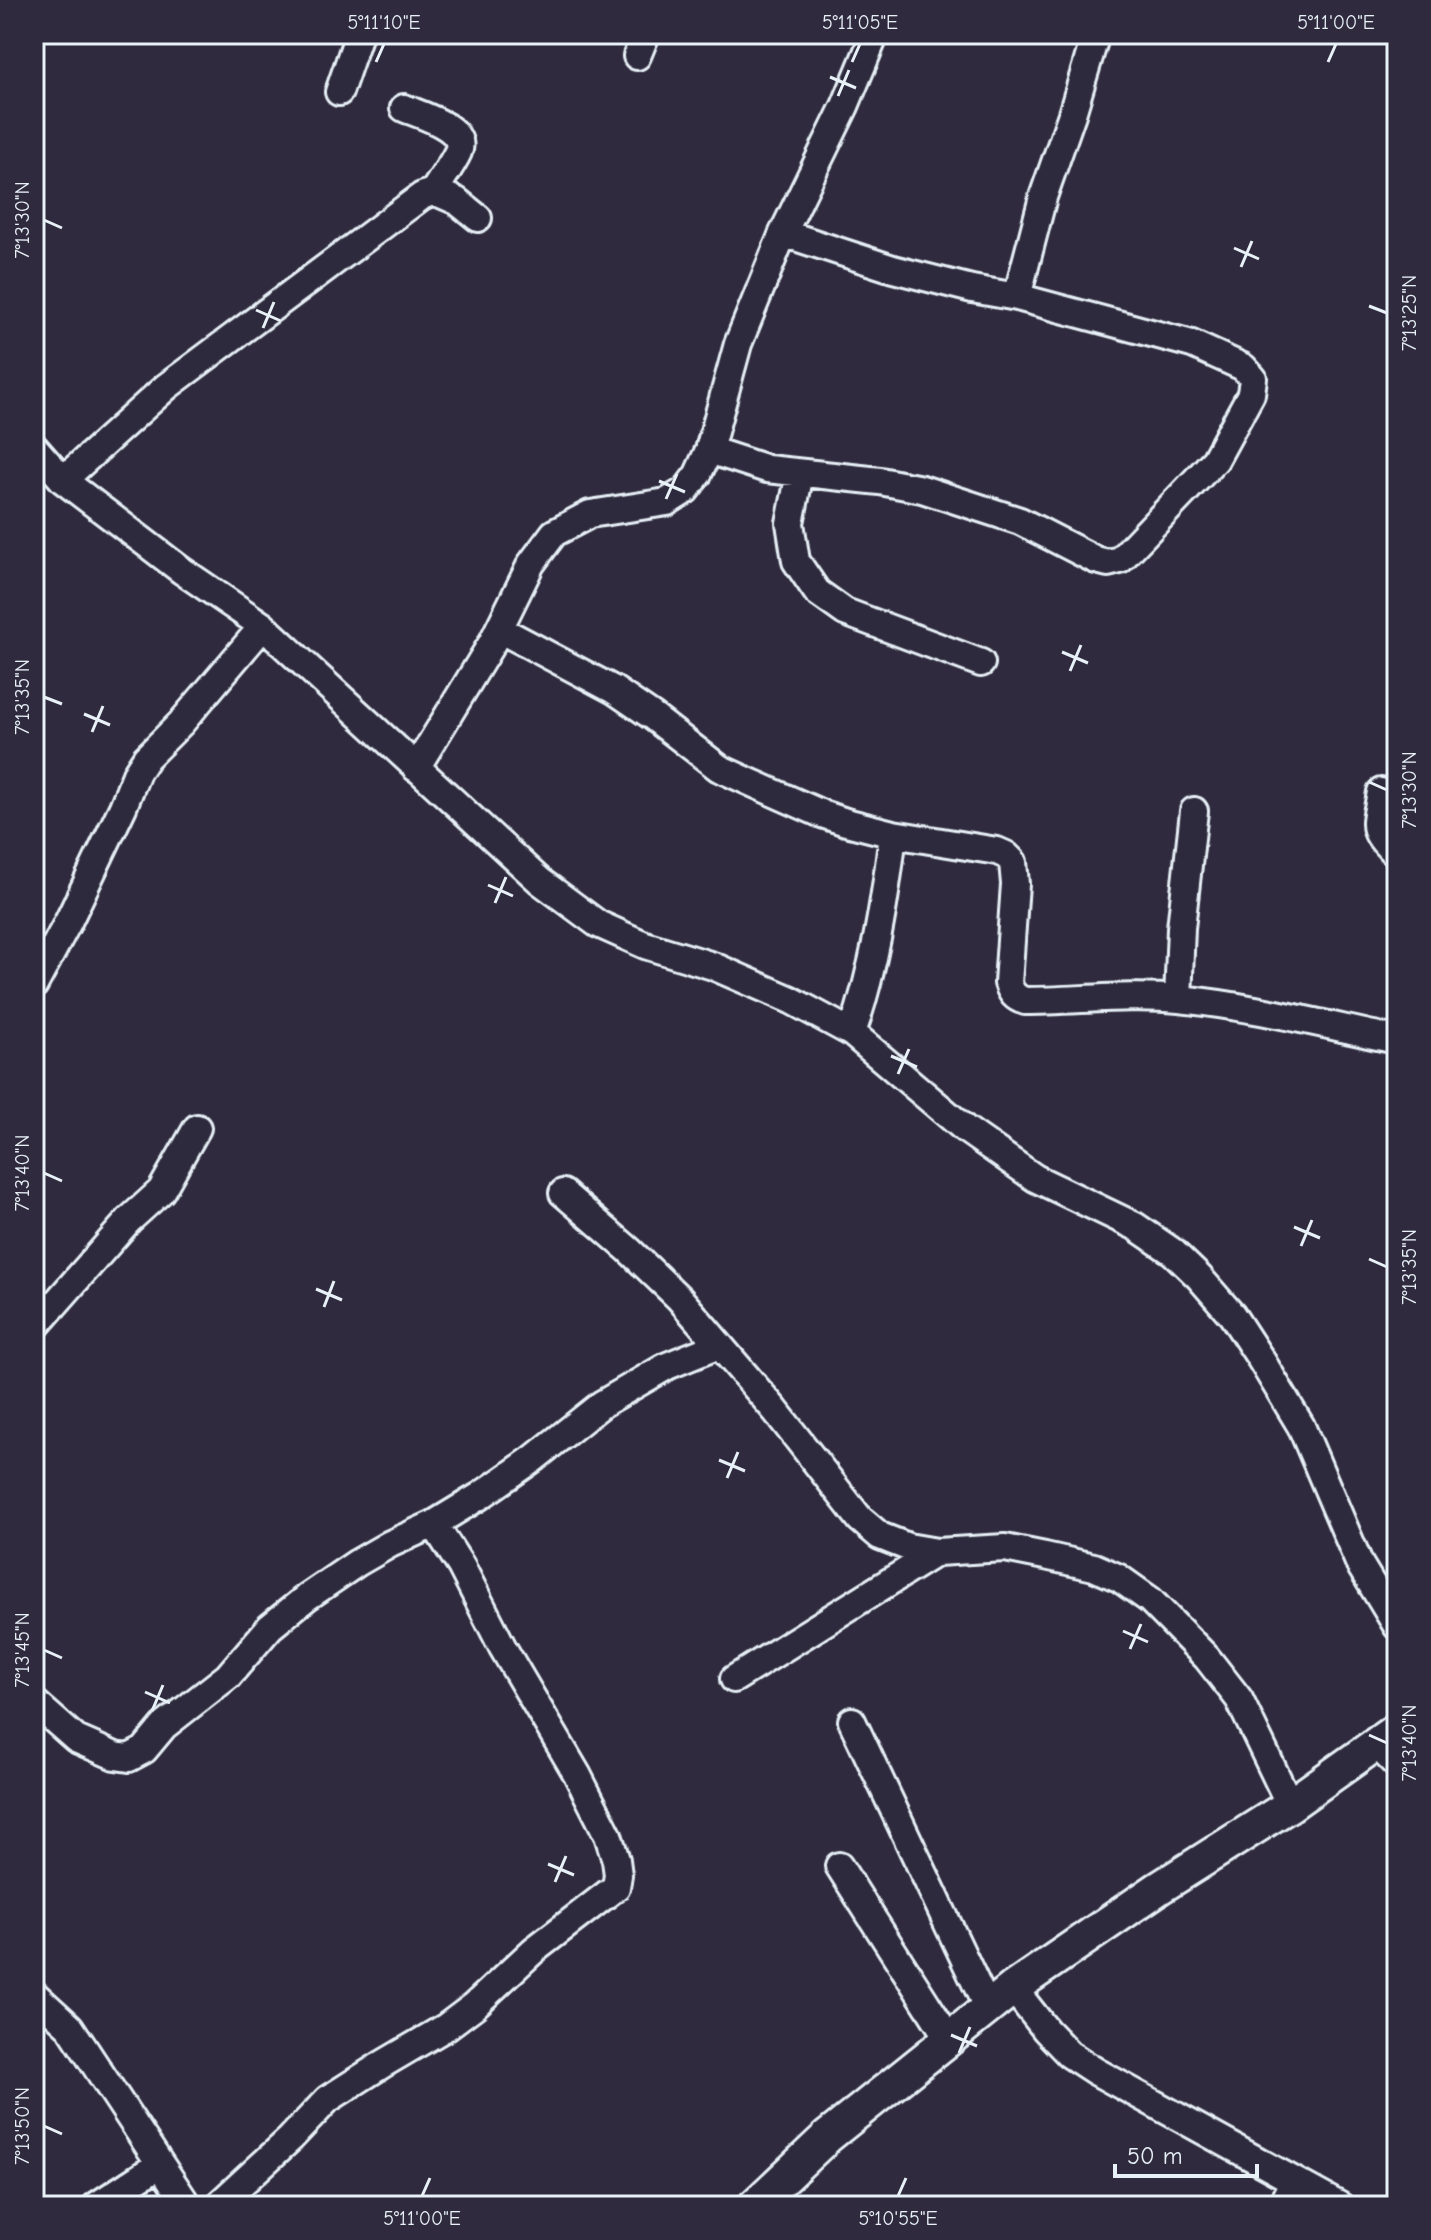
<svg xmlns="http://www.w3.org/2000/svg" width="1431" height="2240" font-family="'Comic Neue',sans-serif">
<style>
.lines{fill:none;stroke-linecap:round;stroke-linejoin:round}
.minor-casing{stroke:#e8f1f8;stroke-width:32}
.major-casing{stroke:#e8f1f8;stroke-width:38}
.minor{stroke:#2f2a3d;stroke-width:26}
.major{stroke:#2f2a3d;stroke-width:32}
.ticks{fill:none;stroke:#e8f1f8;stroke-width:3}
.neatline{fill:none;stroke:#e8f1f8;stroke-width:3}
.ticks-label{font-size:20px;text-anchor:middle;fill:#e8f1f8}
</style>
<rect width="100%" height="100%" fill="#2f2a3d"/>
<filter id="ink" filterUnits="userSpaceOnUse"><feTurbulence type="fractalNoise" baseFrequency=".0125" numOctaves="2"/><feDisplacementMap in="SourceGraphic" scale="16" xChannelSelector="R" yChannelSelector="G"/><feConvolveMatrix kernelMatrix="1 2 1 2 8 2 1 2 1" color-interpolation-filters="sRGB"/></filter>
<g filter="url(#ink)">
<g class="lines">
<defs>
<path id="minor" d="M 637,56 L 646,34
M 339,92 L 359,34
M 404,108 C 420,115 469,128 458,152 C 452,165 442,178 434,191
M 1017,297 L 1043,197 L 1072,114 L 1096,34
M 34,447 L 63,480 L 181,570 L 263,626 L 540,881 L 598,924 L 645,945 L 713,966 L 791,1000 L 852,1033 L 965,1129 L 1035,1178 L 1135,1226 L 1173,1252 L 1199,1277 L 1232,1315 L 1260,1358 L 1301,1426 L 1360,1565 L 1397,1626
M 709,450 L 767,469 L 880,481 L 922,489 L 1020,521 L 1096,560 L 1108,563 L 1120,560 L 1215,460 L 1251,394 L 1253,378 L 1243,367 L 1192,344 L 1017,297 L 972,289 L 893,269 L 783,233
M 800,473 L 790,523 L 796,561 L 817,592 L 845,612 L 981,663
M 63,480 L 166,387 L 422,196 L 434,191 L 457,201 L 478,218
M 499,629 L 614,690 L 652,716 L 719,768 L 752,783 L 822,814 L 846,822 L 893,834 L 997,851 L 1006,855 L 1013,862 L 1015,884 L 1008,983 C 1011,993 1015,998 1025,1001 C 1076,1001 1128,994 1179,999 C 1252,1006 1325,1025 1397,1040
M 416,768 L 492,643 L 531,564 L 554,533 L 590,514 L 667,502 L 686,490 L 698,474 L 709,450 L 738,344 L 783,233 L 845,106 L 875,34
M 1381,792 C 1375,829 1369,828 1397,855
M 34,985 L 68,922 L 123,807 L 137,772 L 146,758 L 181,723 L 263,626
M 1178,999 L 1181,928 L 1194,811
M 852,1033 C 874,970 885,901 893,834
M 563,1193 L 629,1250 L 680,1299 L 775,1410 L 860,1519 L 880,1536 L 908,1547 L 937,1552 L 1005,1548 L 1045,1556 L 1094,1567 L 1119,1578 L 1150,1600 L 1207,1658 L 1239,1699 L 1290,1805
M 34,1328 L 129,1220 L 161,1191 L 197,1128
M 434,1524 L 480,1496 L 533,1459 L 602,1404 L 667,1366 L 719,1345
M 734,1679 L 937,1552
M 34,1702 L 76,1739 L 115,1756 L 129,1758 L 144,1750 L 164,1726 L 228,1676 L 270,1627 L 307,1597 L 357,1563 L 390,1544 L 434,1524 L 461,1566 L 503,1648 L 577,1774 L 608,1835 L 616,1860 L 618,1875 L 616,1887 L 534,1950 L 474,2006 L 446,2027 L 383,2064 L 328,2099 L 290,2139 L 217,2206
M 852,1721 L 988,2009
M 1376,1744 L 1397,1765
M 839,1866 L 949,2039
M 1013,1988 L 1046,2030 L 1069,2054 L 1095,2071 L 1340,2206
M 34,1994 L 70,2027 L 188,2206
M 96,2206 L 160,2164
M 1281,2206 L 1293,2182"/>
<path id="major" d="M 754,2206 L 827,2137 L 1013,1988 L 1159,1888 L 1290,1805 L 1397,1729"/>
</defs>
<use href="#minor" class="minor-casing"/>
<use href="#major" class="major-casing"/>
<use href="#minor" class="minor"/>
<use href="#major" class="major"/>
</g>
</g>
<path class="ticks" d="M 376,62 L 384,44M 852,62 L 860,44M 1328,62 L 1336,44M 830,77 L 856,88M 838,96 L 849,70M 44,220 L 62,228M 1234,248 L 1259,259M 1241,267 L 1252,241M 1369,306 L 1387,313M 256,310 L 281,321M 263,328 L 274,302M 659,481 L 685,492M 666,499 L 677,474M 1062,652 L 1088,663M 1070,671 L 1081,645M 44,697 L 62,704M 84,714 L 110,725M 92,732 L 103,706M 1369,782 L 1387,790M 488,885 L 513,896M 495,903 L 506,877M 891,1056 L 917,1067M 898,1074 L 909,1049M 44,1173 L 62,1181M 1294,1227 L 1320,1238M 1301,1246 L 1312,1220M 1369,1259 L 1387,1267M 316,1289 L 342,1300M 324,1307 L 334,1281M 719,1460 L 745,1471M 727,1478 L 738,1452M 1123,1631 L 1148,1642M 1130,1649 L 1141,1624M 44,1650 L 62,1658M 145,1692 L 170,1703M 152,1711 L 163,1685M 1369,1735 L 1387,1743M 548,1864 L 574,1875M 555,1882 L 566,1856M 951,2035 L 977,2046M 959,2053 L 970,2027M 44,2126 L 62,2134M 422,2196 L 430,2178M 898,2196 L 906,2178"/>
<rect width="1431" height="2240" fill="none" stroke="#2f2a3d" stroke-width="88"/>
<path d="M1115 2164v12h142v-12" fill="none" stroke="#e8f1f8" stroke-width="4"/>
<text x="1127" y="2164" font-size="24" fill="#e8f1f8" stroke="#2f2a3d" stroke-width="6" paint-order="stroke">50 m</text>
<rect x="44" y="44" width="1343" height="2152" class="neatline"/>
<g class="ticks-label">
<text x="384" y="29">5°11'10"E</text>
<text x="860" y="29">5°11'05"E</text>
<text x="1336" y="29">5°11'00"E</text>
<text transform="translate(22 220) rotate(-90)" y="7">7°13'30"N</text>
<text transform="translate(1409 313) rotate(-90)" y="7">7°13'25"N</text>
<text transform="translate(22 697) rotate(-90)" y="7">7°13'35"N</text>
<text transform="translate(1409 790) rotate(-90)" y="7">7°13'30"N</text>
<text transform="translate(22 1173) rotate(-90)" y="7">7°13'40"N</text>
<text transform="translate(1409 1267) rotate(-90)" y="7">7°13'35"N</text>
<text transform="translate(22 1650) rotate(-90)" y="7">7°13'45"N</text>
<text transform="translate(1409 1743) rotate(-90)" y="7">7°13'40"N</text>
<text transform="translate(22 2126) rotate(-90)" y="7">7°13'50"N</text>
<text x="422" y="2225">5°11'00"E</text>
<text x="898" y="2225">5°10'55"E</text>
</g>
</svg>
